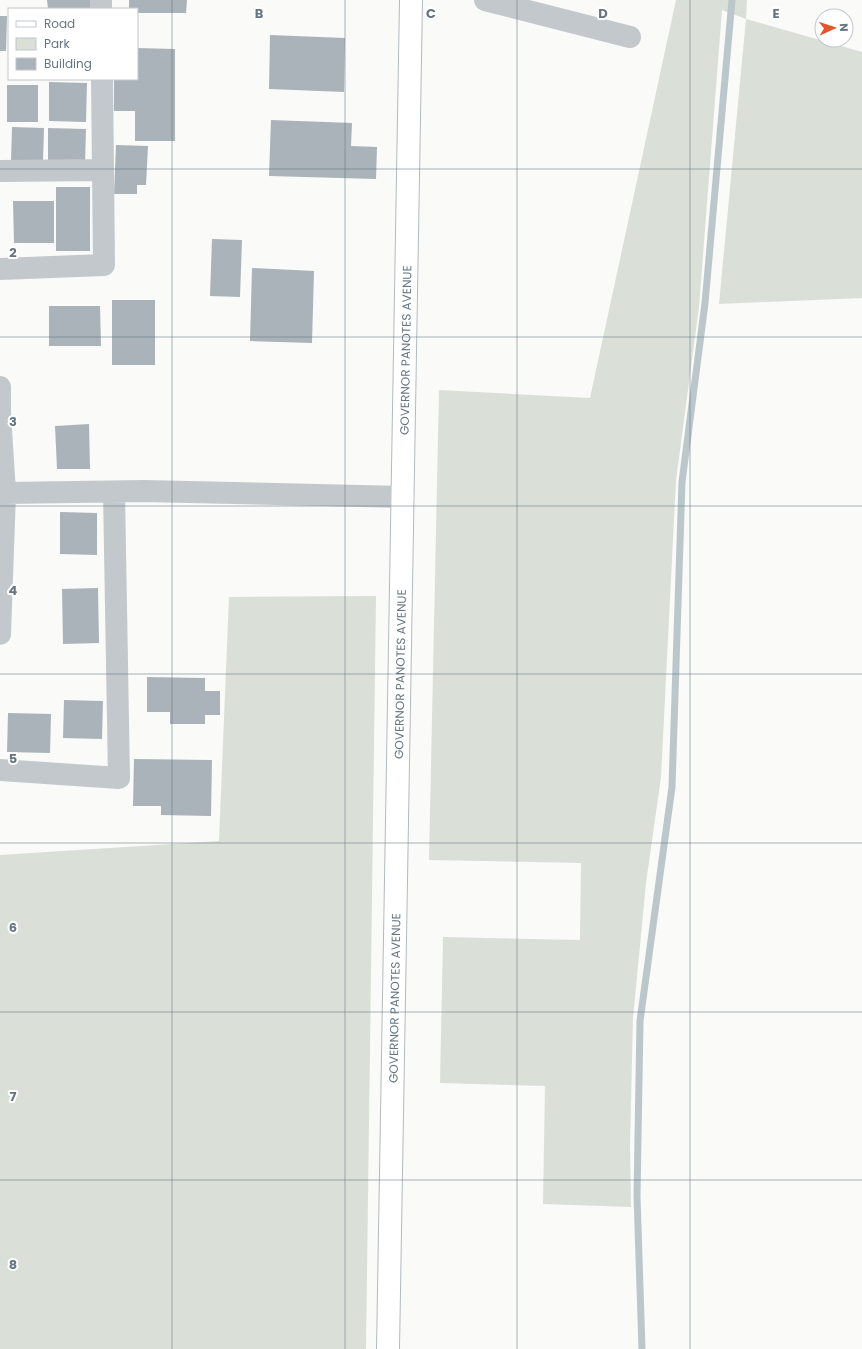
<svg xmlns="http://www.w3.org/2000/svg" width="862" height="1349" font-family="Poppins,sans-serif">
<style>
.green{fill:#dadfd7}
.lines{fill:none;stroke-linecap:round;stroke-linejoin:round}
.stream{stroke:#bbc7cb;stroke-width:7}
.building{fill:#aab3b9}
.secondary-casing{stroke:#b3babf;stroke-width:24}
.street{stroke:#c3c8cc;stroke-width:22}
.secondary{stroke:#fff;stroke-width:22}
.grid{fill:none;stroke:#657683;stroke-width:1;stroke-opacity:0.55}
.labels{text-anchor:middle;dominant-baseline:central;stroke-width:4;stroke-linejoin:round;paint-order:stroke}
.street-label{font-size:12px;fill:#657683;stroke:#fff}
.grid-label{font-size:13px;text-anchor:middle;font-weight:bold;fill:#657683;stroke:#fff;stroke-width:4;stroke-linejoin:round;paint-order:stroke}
</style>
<rect width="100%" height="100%" fill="#fafaf8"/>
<path class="green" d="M 676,0 L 747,0 L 746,19 L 862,52 L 862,298 L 719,304 L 746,19 L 722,10 L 699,307 L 676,480 L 661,777 L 646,883 L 633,1018 L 630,1146 L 631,1207 L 543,1204 L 545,1086 L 440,1083 L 443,937 L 580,940 L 581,863 L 429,860 L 439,390 L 590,398 Z
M 376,596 L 366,1349 L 0,1349 L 0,855 L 219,841 L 229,597 Z"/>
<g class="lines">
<path class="stream" d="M 642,1349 L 637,1196 L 640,1021 L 672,787 L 682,482 L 705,303 L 732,0"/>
</g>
<path class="building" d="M 47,0 L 92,0 L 92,9 L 48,9 Z
M 129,0 L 187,0 L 186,13 L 137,13 L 137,9 L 129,9 Z
M 0,16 L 7,16 L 6,51 L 0,51 Z
M 270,35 L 345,38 L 344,92 L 269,89 Z
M 137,48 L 175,49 L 175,141 L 135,141 L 135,111 L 114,111 L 114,79 L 137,79 Z
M 49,82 L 87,83 L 86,122 L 49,121 Z
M 7,85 L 38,85 L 38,122 L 7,122 Z
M 271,120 L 352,123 L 351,146 L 377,147 L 376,179 L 269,176 Z
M 12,127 L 44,128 L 43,162 L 11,161 Z
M 48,128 L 86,129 L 85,164 L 48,163 Z
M 116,145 L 148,146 L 146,185 L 137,185 L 137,194 L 114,194 Z
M 56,187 L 90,187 L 90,251 L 56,251 Z
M 13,201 L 54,201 L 54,243 L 14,243 Z
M 212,239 L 242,240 L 240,297 L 210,296 Z
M 252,268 L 314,271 L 312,343 L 250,341 Z
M 112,300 L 155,300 L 155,365 L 112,365 Z
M 49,306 L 100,306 L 101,346 L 49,346 Z
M 89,424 L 90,469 L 57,469 L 55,426 Z
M 60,512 L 97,513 L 97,555 L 60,554 Z
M 98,588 L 99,643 L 63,644 L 62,589 Z
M 147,677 L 205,678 L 205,691 L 220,691 L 220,715 L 205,715 L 205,724 L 170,724 L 170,712 L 147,712 Z
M 64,700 L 103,701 L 102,739 L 63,738 Z
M 8,713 L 51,714 L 50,753 L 7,752 Z
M 134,759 L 212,760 L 211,816 L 161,815 L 161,806 L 133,806 Z"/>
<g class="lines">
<defs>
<g id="secondary">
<path id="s1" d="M 388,1349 L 411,0"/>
</g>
</defs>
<use href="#secondary" class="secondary-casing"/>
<path class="street" d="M 101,0 L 101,9
M 485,0 L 630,37
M 0,171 L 103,170
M 0,269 L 104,265 L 102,79
M 0,387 L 0,413
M 0,413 L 5,493
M 0,634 L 5,493 L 144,491 L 403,497
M 0,770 L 119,778 L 114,492"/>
<use href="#secondary" class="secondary"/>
</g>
<path class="grid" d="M 172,0 L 172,1349M 345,0 L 345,1349M 517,0 L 517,1349M 690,0 L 690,1349M 0,169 L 862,169M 0,337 L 862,337M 0,506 L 862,506M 0,674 L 862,674M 0,843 L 862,843M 0,1012 L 862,1012M 0,1180 L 862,1180"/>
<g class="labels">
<g class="street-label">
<text stroke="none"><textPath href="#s1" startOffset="999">GOVERNOR PANOTES AVENUE</textPath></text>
<text stroke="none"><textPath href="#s1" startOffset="675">GOVERNOR PANOTES AVENUE</textPath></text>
<text stroke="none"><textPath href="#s1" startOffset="351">GOVERNOR PANOTES AVENUE</textPath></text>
</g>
</g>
<g class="grid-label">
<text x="259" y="18">B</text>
<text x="431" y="18">C</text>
<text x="603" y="18">D</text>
<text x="776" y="18">E</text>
<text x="13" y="257">2</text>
<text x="13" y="426">3</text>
<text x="13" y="595">4</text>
<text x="13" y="763">5</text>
<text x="13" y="932">6</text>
<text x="13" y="1101">7</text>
<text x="13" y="1269">8</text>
</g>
<rect x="8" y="8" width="130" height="72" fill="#ffffff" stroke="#c1c8cd"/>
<rect x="16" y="21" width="20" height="6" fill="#ffffff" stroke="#c1c8cd"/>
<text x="44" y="28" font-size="12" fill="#657683">Road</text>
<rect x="16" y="38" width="20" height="12" fill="#dadfd7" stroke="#c1c8cd"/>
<text x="44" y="48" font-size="12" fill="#657683">Park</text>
<rect x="16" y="58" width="20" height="12" fill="#aab3b9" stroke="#c1c8cd"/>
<text x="44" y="68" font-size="12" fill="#657683">Building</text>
<g transform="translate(834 28) rotate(87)"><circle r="19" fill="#ffffff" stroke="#c1c8cd"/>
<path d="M0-3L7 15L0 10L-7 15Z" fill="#e4572e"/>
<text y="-6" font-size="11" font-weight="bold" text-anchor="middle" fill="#657683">N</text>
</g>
</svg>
